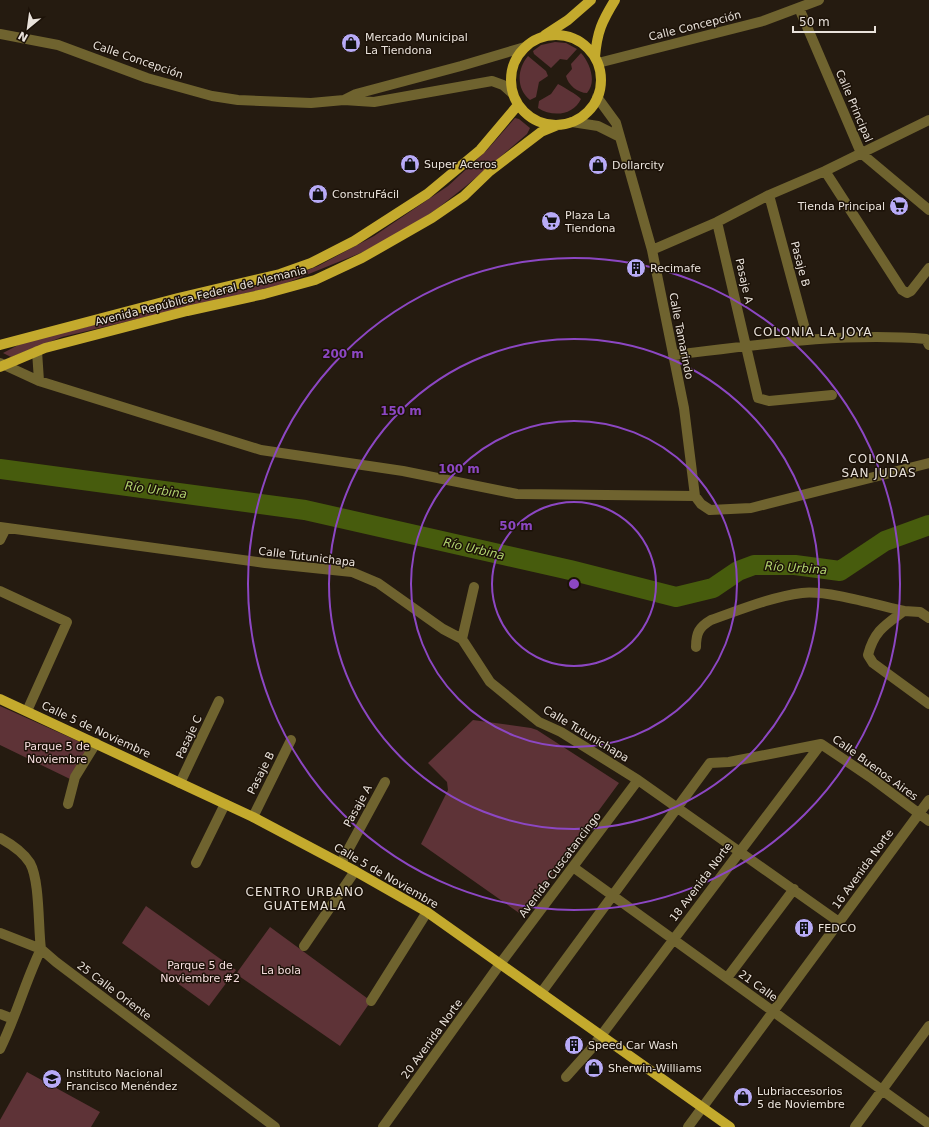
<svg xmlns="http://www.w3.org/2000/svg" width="929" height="1127" font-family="'DejaVu Sans',sans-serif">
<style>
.green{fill:#5e3337}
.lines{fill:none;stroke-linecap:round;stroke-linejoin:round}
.river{stroke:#475c0d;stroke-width:20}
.minor{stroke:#6f632f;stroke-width:10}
.major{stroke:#c4aa2d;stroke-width:10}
.ring{fill:none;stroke:#8c47c3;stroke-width:2}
.labels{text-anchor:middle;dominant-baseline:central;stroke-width:3;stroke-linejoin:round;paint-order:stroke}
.street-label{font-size:11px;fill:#e9e2db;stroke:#1c1208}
.poi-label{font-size:11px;fill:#e9e2db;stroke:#1c1208;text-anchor:start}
.park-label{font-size:11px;fill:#f5ddde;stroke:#1c1208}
.neighbourhood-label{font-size:12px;letter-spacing:1px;fill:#e9e2db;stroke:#1c1208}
.water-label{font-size:12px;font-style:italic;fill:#b0d26d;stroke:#1c1208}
.centre{fill:#8c47c3;stroke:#1c1208;stroke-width:2}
.ring-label{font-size:12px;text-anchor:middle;font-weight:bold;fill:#8c47c3;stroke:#1c1208;stroke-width:3;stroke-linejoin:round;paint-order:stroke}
</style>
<rect width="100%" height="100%" fill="#251b10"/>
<path class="green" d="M 555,42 L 566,43 L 577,49 L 567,60 L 560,59 L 551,68 L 534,54 L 533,51 L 541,45 Z
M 581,53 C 590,63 597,82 587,93 C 578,93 568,85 566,76 L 572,69 L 571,64 Z
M 528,56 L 546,71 L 548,76 L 539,82 L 536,97 L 530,100 C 516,89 517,69 528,56 Z
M 558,84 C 565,88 576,94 581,99 C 573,116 552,117 538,108 L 539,101 L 551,94 Z
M 515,118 L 519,119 L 530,128 L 527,134 L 466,186 L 438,208 L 401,233 L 363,252 L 284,284 L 62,337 L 11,357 L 3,353 L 24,342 L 285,279 L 318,266 L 374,236 L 448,186 L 487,150 Z
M 0,706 L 89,746 L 70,779 L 0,745 Z
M 473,720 L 531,728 L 537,730 L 619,783 L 522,915 L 421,844 L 448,790 L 447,782 L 428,763 Z
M 146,906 L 236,970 L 209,1006 L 122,943 Z
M 270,927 L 371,1001 L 340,1046 L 236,974 Z
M 27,1072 L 100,1112 L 91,1127 L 0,1127 L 0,1120 Z"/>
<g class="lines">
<path class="river" d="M 0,469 L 305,510 L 570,570 L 676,597 L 713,588 L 738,571 L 754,565 L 795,565 L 840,571 L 885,541 L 929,525"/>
<path class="minor" d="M 799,8 L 861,153 L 929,210
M 0,34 L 58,45 L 147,78 L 212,96 L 238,100 L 311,103 L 344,100 L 356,94 L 461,66 L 525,47
M 598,63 L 763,21 L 819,0
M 597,97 L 616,123 L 652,250 L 684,408 L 695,496
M 344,100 L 374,102 L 492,81 L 503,85 L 512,93
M 572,122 L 598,126 L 620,137
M 825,171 L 902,290 L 907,293 L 911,291 L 929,268
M 769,195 L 808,340
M 717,222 L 758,398 L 769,401 L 832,395
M 652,250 L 717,222 L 769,195 L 825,171 L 929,120
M 37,351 L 39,381
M 673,355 C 757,345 842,332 926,339 L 929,345
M 0,363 L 39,381 L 261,450 L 403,471 L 517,494 L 695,496 L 701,504 L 710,510 L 751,508 L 929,463
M 0,527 L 265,563 L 352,572 L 378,583 L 443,629 L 462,639 L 490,682 L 539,722 L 561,732 L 638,780 L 839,922
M 0,540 L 6,528
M 0,591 L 67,622 L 27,711
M 929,618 L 920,612 L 904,611 C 885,625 874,631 868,655 L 873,663 L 929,704
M 462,639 L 474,587
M 696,647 C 696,633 699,627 711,620 C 740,610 771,597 802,593 C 827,590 877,605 904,611
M 180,783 L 219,701
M 68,804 L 75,777 L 96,743
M 253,817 L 291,740
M 0,838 C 11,844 23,852 30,863 C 40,881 38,927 41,949 L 56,962 L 275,1127
M 196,863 L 225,804
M 341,863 L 385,782
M 573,867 L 929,1124
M 0,933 L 41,949 C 25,982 16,1017 0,1049
M 304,946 L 355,871
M 727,978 L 794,889
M 541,993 L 710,763 L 729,762 L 821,744 L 870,777 L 929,821
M 371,1001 L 427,912
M 0,1014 L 13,1019
M 566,1077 L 591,1049 L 821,744
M 383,1127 L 500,964 L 638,780
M 688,1127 L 929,800
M 855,1127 L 929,1026"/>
<path class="major" d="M 545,35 L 568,20 L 591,0
M511 80a45 45 0 1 1 90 0a45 45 0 1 1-90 0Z
M 595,57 C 597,32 602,21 615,0
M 0,345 L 178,298 L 280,274 L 311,263 L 354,241 L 427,194 L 480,150 L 518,105
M 0,367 L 45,348 L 187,311 L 264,294 L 315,280 L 362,258 L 432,218 L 464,196 L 490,171 L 541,132 L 558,125
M 0,699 L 253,817 L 355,871 L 427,912 L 730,1127"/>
</g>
<g class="ring">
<circle cx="574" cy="584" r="82"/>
<circle cx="574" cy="584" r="163"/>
<circle cx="574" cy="584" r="245"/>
<circle cx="574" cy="584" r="326"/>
</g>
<defs>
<symbol id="shop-disc" viewBox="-11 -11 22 22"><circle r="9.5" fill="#b8abf7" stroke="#1c1208"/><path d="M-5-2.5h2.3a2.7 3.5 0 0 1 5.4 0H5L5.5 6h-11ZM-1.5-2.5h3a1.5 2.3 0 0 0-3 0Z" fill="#111"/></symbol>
<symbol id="supermarket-disc" viewBox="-11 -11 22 22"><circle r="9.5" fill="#b8abf7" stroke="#1c1208"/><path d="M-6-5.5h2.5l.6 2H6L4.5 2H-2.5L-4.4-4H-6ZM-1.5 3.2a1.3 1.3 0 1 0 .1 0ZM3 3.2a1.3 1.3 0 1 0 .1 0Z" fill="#111"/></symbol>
<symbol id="building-disc" viewBox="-11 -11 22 22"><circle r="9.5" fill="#b8abf7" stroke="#1c1208"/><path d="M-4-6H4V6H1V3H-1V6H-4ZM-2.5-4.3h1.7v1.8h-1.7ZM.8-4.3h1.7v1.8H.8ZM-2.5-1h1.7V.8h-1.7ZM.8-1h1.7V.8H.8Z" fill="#111"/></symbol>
<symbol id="school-disc" viewBox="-11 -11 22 22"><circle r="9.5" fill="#b8abf7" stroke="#1c1208"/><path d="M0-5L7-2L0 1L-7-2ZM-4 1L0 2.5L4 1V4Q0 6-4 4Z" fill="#111"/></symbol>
</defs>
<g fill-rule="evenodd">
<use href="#shop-disc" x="340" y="32" width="22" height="22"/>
<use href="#shop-disc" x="399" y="153" width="22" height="22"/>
<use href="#shop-disc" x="587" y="154" width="22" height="22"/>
<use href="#shop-disc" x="307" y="183" width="22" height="22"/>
<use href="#supermarket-disc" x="888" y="195" width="22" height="22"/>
<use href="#supermarket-disc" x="540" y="210" width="22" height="22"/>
<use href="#building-disc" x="625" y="257" width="22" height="22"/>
<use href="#building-disc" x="793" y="917" width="22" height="22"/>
<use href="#building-disc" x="563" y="1034" width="22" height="22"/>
<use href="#shop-disc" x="583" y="1057" width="22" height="22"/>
<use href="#school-disc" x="41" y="1068" width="22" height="22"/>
<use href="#shop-disc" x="732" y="1086" width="22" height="22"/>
</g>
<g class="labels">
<g class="street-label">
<text transform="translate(695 26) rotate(-14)">Calle Concepción</text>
<text transform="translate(138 60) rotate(19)">Calle Concepción</text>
<text transform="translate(854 106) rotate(67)">Calle Principal</text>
<text transform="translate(800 264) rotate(75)">Pasaje B</text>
<text transform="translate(744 281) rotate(77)">Pasaje A</text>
<text transform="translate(201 296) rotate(-14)">Avenida República Federal de Alemania</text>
<text transform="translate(681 336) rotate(79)">Calle Tamarindo</text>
<text transform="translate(307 557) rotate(7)">Calle Tutunichapa</text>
<text transform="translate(96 730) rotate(25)">Calle 5 de Noviembre</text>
<text transform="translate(586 734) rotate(31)">Calle Tutunichapa</text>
<text transform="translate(189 737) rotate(-65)">Pasaje C</text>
<text transform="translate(875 768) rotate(36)">Calle Buenos Aires</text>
<text transform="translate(261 773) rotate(-63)">Pasaje B</text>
<text transform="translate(358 806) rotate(-61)">Pasaje A</text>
<text transform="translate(560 865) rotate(-53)">Avenida Cuscatancingo</text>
<text transform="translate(863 869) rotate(-54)">16 Avenida Norte</text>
<text transform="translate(386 876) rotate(30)">Calle 5 de Noviembre</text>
<text transform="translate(701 882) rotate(-53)">18 Avenida Norte</text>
<text transform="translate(758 986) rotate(36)">21 Calle</text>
<text transform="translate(114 991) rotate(37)">25 Calle Oriente</text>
<text transform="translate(432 1039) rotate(-54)">20 Avenida Norte</text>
</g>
<g class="poi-label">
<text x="365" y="37">Mercado Municipal<tspan x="365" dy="13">La Tiendona</tspan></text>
<text x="424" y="164">Super Aceros</text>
<text x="612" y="165">Dollarcity</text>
<text x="332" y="194">ConstruFácil</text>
<text x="885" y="206" text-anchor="end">Tienda Principal</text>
<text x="565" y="215">Plaza La<tspan x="565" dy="13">Tiendona</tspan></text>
<text x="650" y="268">Recimafe</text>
<text x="818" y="928">FEDCO</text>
<text x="588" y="1045">Speed Car Wash</text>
<text x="608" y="1068">Sherwin-Williams</text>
<text x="66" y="1073">Instituto Nacional<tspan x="66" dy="13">Francisco Menéndez</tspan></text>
<text x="757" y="1091">Lubriaccesorios<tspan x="757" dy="13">5 de Noviembre</tspan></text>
</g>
<g class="park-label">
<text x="57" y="746">Parque 5 de<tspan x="57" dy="13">Noviembre</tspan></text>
<text x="200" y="965">Parque 5 de<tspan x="200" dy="13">Noviembre #2</tspan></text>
<text x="281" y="970">La bola</text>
</g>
<g class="neighbourhood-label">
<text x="813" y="332">COLONIA LA JOYA</text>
<text x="879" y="459">COLONIA<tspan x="879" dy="14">SAN JUDAS</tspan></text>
<text x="305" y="892">CENTRO URBANO<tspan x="305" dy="14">GUATEMALA</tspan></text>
</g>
<g class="water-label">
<text transform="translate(156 490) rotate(8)">Río Urbina</text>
<text transform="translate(474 549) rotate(13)">Río Urbina</text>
<text transform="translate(796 568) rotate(4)">Río Urbina</text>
</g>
</g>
<circle cx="574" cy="584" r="6" class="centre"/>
<g class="ring-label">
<text x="343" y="358">200 m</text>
<text x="401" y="415">150 m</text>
<text x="459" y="473">100 m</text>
<text x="516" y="530">50 m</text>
</g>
<g transform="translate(28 28) rotate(209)" stroke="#1c1208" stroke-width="3" paint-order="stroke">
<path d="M0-3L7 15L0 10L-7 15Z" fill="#e9e2db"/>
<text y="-6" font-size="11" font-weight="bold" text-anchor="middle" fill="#e9e2db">N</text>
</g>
<path d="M793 26v6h82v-6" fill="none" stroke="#e9e2db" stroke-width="2"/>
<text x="799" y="26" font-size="12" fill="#e9e2db" stroke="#1c1208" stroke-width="3" paint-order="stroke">50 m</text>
</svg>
